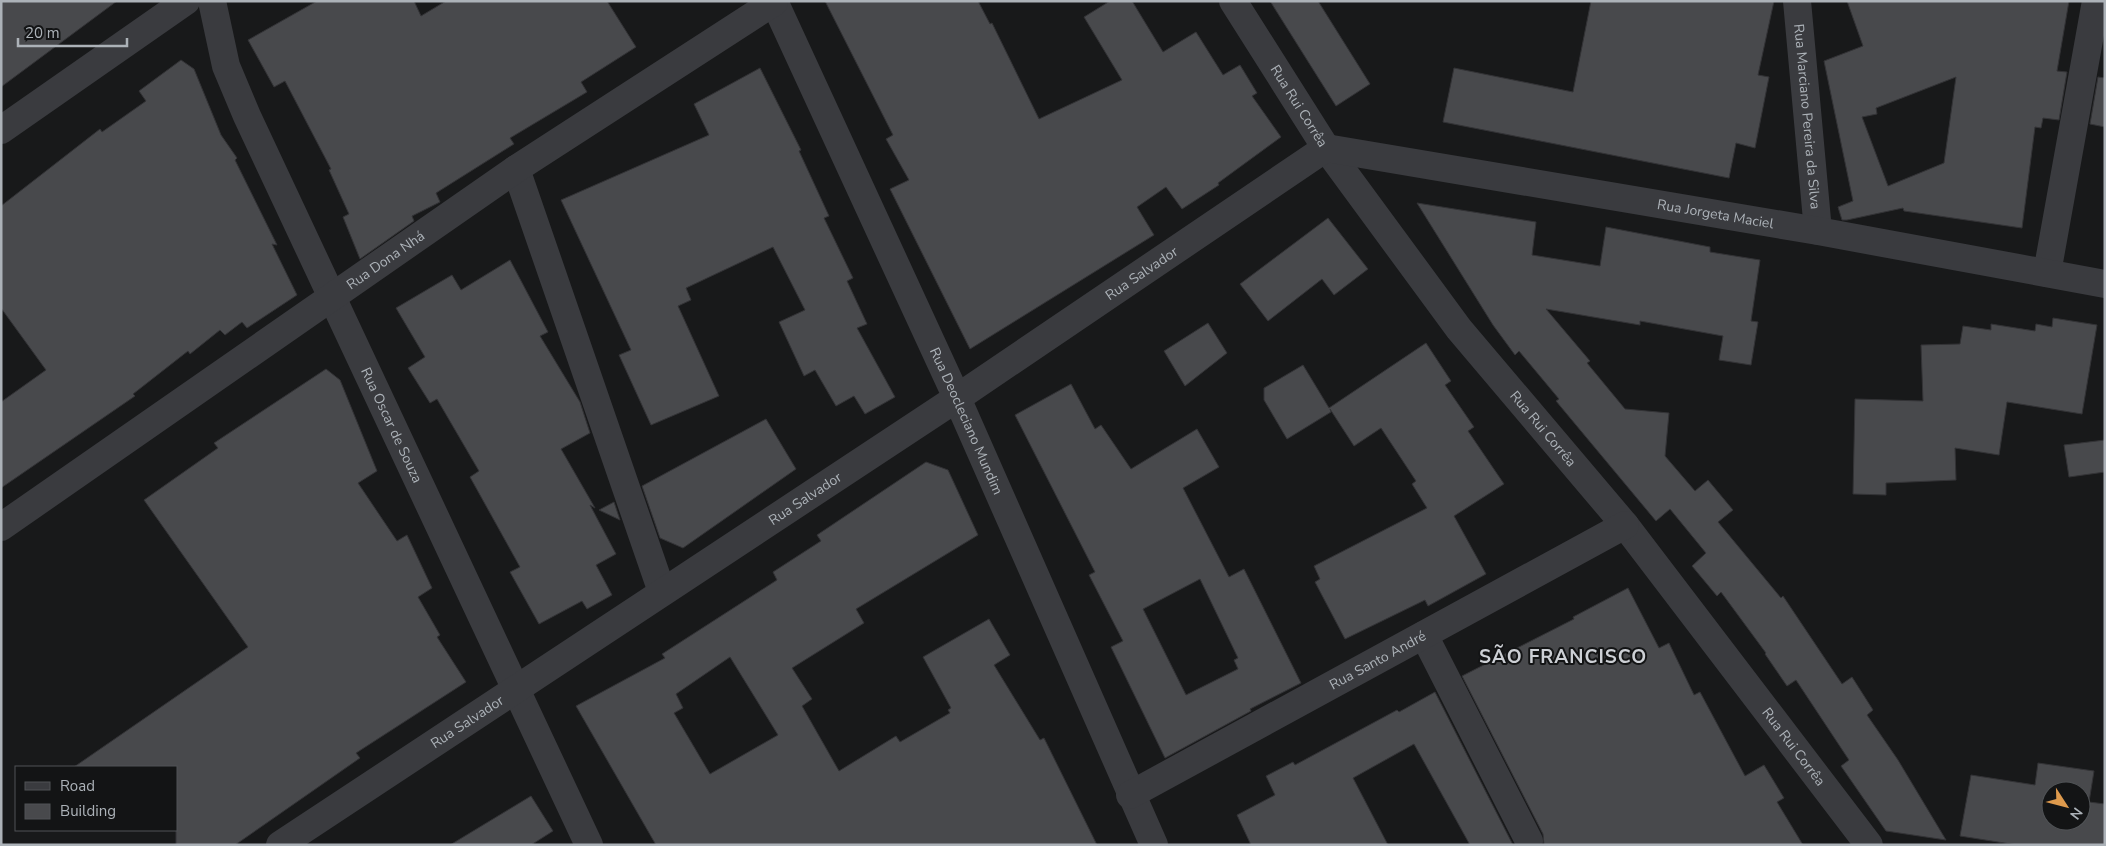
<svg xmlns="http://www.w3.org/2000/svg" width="2106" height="846" font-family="'Nunito Sans',sans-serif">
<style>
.building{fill:#48494c;stroke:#333336;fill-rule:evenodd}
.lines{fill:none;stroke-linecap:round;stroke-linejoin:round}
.minor{stroke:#3a3b3f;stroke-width:28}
.labels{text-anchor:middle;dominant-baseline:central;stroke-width:4;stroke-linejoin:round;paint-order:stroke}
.street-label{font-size:14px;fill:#acb2b8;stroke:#131415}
.district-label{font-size:19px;font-weight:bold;letter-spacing:1px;fill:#cdd0d5;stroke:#131415}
</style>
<rect width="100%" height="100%" fill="#18191a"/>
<path class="building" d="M 1,1 L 117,1 L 1,87 Z
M 317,1 L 414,1 L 421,16 L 446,1 L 607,1 L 636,47 L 581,82 L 587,92 L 510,138 L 514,144 L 436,193 L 440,202 L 412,216 L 414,221 L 360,259 L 343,217 L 349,214 L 329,170 L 331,169 L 285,81 L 274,87 L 248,40 Z
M 825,1 L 978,1 L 990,24 L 992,23 L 1039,119 L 1122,80 L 1084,17 L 1110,1 L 1132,1 L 1163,52 L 1196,32 L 1223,75 L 1240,65 L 1257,93 L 1252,96 L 1281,137 L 1218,183 L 1219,185 L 1182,209 L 1166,187 L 1137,207 L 1154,235 L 970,349 L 890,189 L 909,180 L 886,139 L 893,135 Z
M 1270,1 L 1318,1 L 1370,84 L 1336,106 Z
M 1591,1 L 1774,1 L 1758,75 L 1769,77 L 1755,148 L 1736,143 L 1729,178 L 1443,122 L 1454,68 L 1573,92 Z
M 1847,1 L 2069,1 L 2057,71 L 2067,72 L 2059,120 L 2043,118 L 2041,128 L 2035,127 L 2022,228 L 1904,211 L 1903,208 L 1847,220 L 1842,220 L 1838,207 L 1853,201 L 1824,61 L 1863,46 ZM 1956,77 L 1944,163 L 1888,186 L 1862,117 L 1877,114 L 1876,108 Z
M 181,60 L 194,69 L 221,135 L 237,158 L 235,160 L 277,245 L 272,244 L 297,295 L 247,328 L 242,322 L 225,335 L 220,330 L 190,354 L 188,351 L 133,394 L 135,396 L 1,488 L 1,402 L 46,370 L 1,308 L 1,206 L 100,129 L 102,132 L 146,101 L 139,91 Z
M 760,68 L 801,150 L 799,151 L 829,216 L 824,218 L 853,278 L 847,281 L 867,324 L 857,328 L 895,397 L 865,414 L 854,396 L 836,406 L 815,370 L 804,376 L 779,322 L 805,310 L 773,247 L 686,288 L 691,300 L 678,306 L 719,396 L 651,425 L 619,355 L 631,350 L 561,200 L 709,135 L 694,104 Z
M 2098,77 L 2105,78 L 2105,127 L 2090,124 Z
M 1417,203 L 1536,222 L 1532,255 L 1600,266 L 1606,227 L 1710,247 L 1710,252 L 1760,260 L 1751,321 L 1758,322 L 1751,365 L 1719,360 L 1723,336 L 1640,321 L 1640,325 L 1546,309 L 1590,361 L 1587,363 L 1625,409 L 1669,413 L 1665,456 L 1695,491 L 1708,480 L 1733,510 L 1718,522 L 1781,598 L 1783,596 L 1842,684 L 1852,677 L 1873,710 L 1867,715 L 1898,760 L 1946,840 L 1886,831 L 1841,766 L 1849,760 L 1796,680 L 1787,686 L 1765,654 L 1766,653 L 1721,592 L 1717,596 L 1692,566 L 1706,553 L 1670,509 L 1656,521 L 1556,401 L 1559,399 L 1519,351 L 1515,355 L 1493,325 Z
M 1328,218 L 1368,269 L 1334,295 L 1322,279 L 1268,321 L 1240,284 Z
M 510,260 L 548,332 L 540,336 L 580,402 L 590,433 L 561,449 L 595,508 L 590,505 L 616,554 L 596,565 L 612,595 L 587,609 L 582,601 L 539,624 L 510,572 L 520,567 L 470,477 L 479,471 L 437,399 L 430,403 L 408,368 L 425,357 L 396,308 L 452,275 L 461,290 Z
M 2053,318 L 2097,325 L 2082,414 L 2007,402 L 1999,455 L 1955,448 L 1956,480 L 1886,483 L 1886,495 L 1853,494 L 1855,399 L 1923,401 L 1921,345 L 1960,344 L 1963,326 L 1991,330 L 1991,324 L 2035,331 L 2036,324 L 2052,327 Z
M 1208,323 L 1227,353 L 1185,386 L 1164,351 Z
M 1426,343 L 1451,381 L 1445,385 L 1474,427 L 1468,431 L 1504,484 L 1454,516 L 1486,574 L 1428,606 L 1425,600 L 1345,639 L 1315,582 L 1320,579 L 1314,566 L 1427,508 L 1412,484 L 1416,481 L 1381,428 L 1354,446 L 1330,409 L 1331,412 L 1287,439 L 1264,400 L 1264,388 L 1303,365 L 1329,408 Z
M 326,369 L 340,380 L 377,471 L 358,483 L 397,541 L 407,535 L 432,588 L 418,597 L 440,635 L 437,637 L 466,682 L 356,753 L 360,758 L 235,845 L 176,845 L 176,767 L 74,767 L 248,647 L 144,500 L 218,448 L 214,443 Z
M 1071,384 L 1095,429 L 1101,425 L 1131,469 L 1197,429 L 1219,467 L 1183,488 L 1229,577 L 1244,569 L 1301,683 L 1250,709 L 1251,711 L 1165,758 L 1111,647 L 1123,641 L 1089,575 L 1095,572 L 1015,415 ZM 1200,579 L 1238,658 L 1234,660 L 1238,669 L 1186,695 L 1143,609 Z
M 766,419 L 796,469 L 683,548 L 660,538 L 642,486 Z
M 2105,440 L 2105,472 L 2069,477 L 2064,445 Z
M 926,462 L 948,470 L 978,535 L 856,609 L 864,623 L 792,668 L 812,699 L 802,706 L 839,771 L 896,736 L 900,742 L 950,713 L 948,710 L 951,708 L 923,657 L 989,619 L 1010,655 L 994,665 L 1040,740 L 1044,738 L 1097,845 L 656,845 L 576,706 L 665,658 L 662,654 L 777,580 L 773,572 L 821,541 L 817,535 ZM 730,657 L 778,735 L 710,774 L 674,713 L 683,708 L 676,694 Z
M 614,502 L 620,520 L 599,510 Z
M 1628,588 L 1659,648 L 1669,643 L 1694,695 L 1700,692 L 1745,776 L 1764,765 L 1784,798 L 1777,802 L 1803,845 L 1544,845 L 1543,834 L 1462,676 L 1574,619 L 1573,617 Z
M 1435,692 L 1513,845 L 1470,845 L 1414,744 L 1353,778 L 1388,845 L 1251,845 L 1237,815 L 1275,795 L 1266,776 L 1293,762 L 1295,765 L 1397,710 L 1399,712 Z
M 2038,763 L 2094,771 L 2089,802 L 2105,804 L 2105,845 L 2017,845 L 1960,836 L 1971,775 L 2035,785 ZM 2051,791 L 2081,791 L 2081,821 L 2051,821 Z
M 531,796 L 553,831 L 531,845 L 450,845 Z"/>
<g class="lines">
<g class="minor">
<path id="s1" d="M 212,1 L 226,66 L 247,116 L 589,845"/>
<path id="s2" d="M 774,1 L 957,398 L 1154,845"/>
<path id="s3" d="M 1233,1 L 1326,148 L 1459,329 L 1625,525 L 1869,845"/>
<path id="s4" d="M 1797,1 L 1818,231"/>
<path d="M 1,130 L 186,1"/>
<path d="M 516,169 L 662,592"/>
<path d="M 2047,273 L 2096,1"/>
<path id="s5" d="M 1,527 L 516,169 L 774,2"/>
<path d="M 1424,635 L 1529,841"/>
<path id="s6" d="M 1130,795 L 1625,525"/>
<path id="s7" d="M 280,845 L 957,398 L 1326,148 L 1818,231 L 2105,284"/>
</g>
</g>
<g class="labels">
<g class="street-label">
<text stroke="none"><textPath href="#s3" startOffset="124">Rua Rui Corrêa</textPath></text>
<text stroke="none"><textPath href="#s4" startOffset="116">Rua Marciano Pereira da Silva</textPath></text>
<text stroke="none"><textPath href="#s7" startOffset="1652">Rua Jorgeta Maciel</textPath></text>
<text stroke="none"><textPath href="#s5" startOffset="468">Rua Dona Nhá</textPath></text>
<text stroke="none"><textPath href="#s7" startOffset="1034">Rua Salvador</textPath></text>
<text stroke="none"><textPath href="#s2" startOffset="462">Rua Deocleciano Mundim</textPath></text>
<text stroke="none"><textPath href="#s1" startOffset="462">Rua Oscar de Souza</textPath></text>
<text stroke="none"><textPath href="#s3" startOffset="529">Rua Rui Corrêa</textPath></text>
<text stroke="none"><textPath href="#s7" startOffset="629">Rua Salvador</textPath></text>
<text stroke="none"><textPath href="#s6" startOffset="282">Rua Santo André</textPath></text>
<text stroke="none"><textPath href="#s7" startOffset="224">Rua Salvador</textPath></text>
<text stroke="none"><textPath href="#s3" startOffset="934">Rua Rui Corrêa</textPath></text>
</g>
<g class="district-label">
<text x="1563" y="657">SÃO FRANCISCO</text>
</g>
</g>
<rect width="2106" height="846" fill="none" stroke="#acb2b8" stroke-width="5"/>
<rect x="15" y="766" width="162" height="65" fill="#131415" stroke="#505356"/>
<rect x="25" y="782" width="25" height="8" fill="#3a3b3f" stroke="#505356"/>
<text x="60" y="791" font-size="15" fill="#acb2b8">Road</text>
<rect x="25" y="804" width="25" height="15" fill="#48494c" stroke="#505356"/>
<text x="60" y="816" font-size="15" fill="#acb2b8">Building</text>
<g transform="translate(2066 806) rotate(126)"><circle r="24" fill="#131415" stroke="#505356"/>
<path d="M0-4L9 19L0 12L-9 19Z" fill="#de9a4d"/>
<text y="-8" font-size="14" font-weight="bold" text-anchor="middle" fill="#acb2b8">N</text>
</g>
<path d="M18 38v8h109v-8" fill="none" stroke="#acb2b8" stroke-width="2.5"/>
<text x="25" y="38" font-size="15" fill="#acb2b8" stroke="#131415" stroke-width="4" paint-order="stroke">20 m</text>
</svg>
